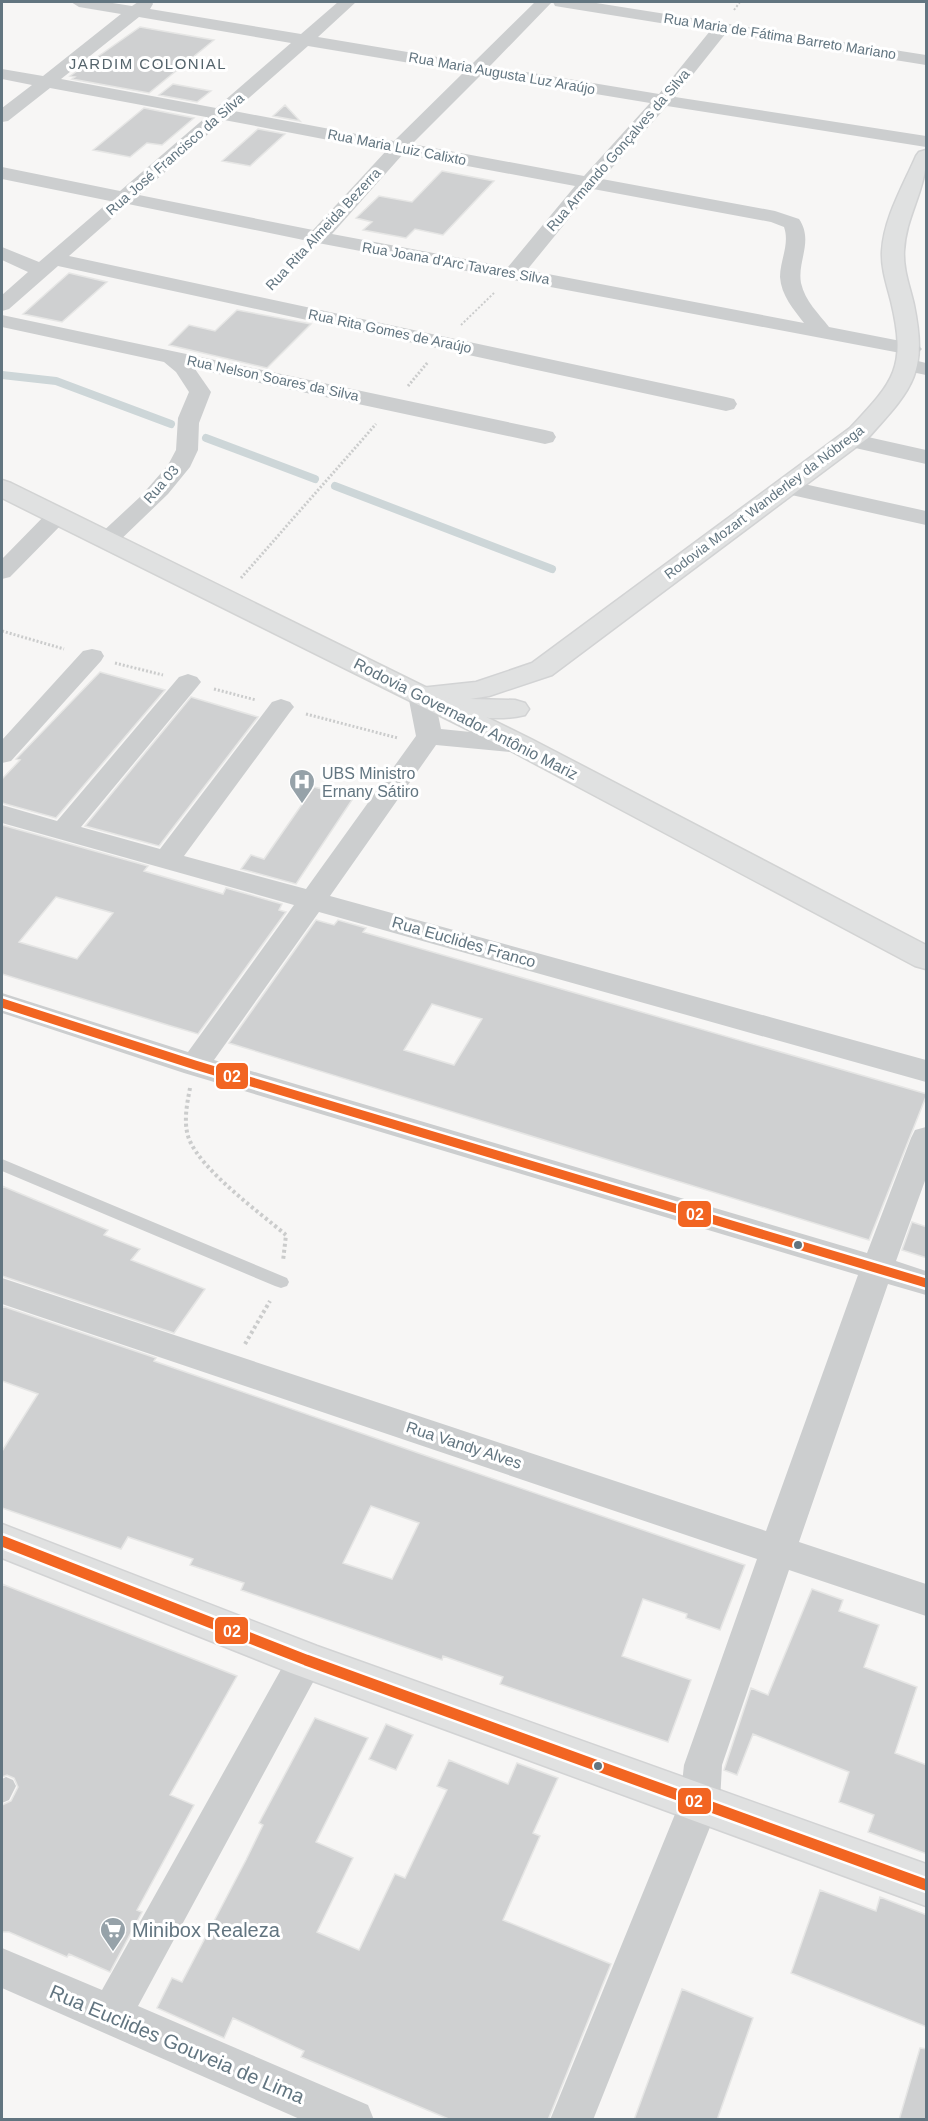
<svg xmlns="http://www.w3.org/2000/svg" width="928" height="2121" font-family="Helvetica,sans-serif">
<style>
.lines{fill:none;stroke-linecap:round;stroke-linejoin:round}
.stream{stroke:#cdd6d8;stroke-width:8}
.building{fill:#cfd0d1;stroke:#e6e6e5;stroke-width:1.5;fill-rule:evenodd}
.secondary-casing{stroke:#d2d3d4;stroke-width:3}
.trunk-casing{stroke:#d2d3d3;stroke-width:3}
.path-far2{stroke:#cbcccc;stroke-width:2;stroke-dasharray:2 2;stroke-linecap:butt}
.path-far1{stroke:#cbcccc;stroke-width:3;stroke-dasharray:2 2;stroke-linecap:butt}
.path{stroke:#cbcccc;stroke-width:4;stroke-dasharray:3 3;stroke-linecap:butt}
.service{fill:#cccecf;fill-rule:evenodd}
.minor{fill:#cccecf;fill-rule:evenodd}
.secondary{fill:#e0e1e1;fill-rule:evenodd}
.trunk{fill:#e0e1e1;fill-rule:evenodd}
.bus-1-far1-casing{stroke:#fff;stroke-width:14}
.bus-1-casing{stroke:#fff;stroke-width:16}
.bus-1-far1{stroke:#f26522;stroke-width:9}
.bus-1{stroke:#f26522;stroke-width:11}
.bus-dot{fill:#627580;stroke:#fff;stroke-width:2}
.labels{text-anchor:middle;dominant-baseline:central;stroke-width:6;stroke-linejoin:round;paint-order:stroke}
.far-street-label{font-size:14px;fill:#627580;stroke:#fff}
.far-neighbourhood-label{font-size:15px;letter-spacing:1.5px;fill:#54636b;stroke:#fff}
.street-label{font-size:16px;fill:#627580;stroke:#fff}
.poi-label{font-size:16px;fill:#627580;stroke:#fff;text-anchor:start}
.near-poi-label{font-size:20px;fill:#627580;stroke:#fff;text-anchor:start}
.near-street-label{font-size:20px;fill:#627580;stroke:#fff}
.line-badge{stroke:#fff;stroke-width:2}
.badge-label{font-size:16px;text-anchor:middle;font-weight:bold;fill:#fff}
</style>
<rect width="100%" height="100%" fill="#f7f6f5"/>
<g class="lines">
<path class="stream" d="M 2,375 L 56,381 L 171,424
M 206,438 L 315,479
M 335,486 L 552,569"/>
</g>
<path class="building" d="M 140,27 L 214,40 L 149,93 L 72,79 L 75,77 L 70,76 Z
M 173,84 L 211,91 L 197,102 L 159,95 Z
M 285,105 L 300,121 L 273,116 Z
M 144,108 L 194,118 L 162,145 L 147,143 L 130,157 L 93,150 Z
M 258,129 L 285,134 L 250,166 L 222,161 Z
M 442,171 L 494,181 L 443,235 L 415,229 L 406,238 L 363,230 L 372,222 L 356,218 L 379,196 L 412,202 Z
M 69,273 L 107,282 L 62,322 L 23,314 Z
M 237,310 L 311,324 L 267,368 L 169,345 L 189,325 L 215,331 Z
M 100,672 L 165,690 L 56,818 L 2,803 L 2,779 L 20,760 L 16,759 Z
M 191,697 L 258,717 L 159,846 L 85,826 Z
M 314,787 L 354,797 L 296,884 L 241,869 L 251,855 L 264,859 Z
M 2,825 L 148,866 L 144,871 L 223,894 L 226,888 L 282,904 L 279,910 L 286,912 L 198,1034 L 171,1026 L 2,974 ZM 56,897 L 113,913 L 77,959 L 19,942 Z
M 316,920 L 334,925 L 338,920 L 366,928 L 363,932 L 927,1094 L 869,1240 L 229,1043 ZM 432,1004 L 482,1019 L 454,1065 L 404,1050 Z
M 2,1186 L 108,1230 L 104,1235 L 140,1249 L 131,1260 L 205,1289 L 174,1333 L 2,1276 Z
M 912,1222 L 927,1227 L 927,1258 L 902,1250 Z
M 2,1306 L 156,1358 L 154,1361 L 424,1455 L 745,1565 L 720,1630 L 686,1618 L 687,1614 L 643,1599 L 622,1656 L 691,1680 L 668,1742 L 500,1684 L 503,1677 L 443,1656 L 442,1660 L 241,1590 L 244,1583 L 190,1565 L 193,1559 L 128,1537 L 121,1549 L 2,1508 L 2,1451 L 38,1394 L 2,1381 ZM 371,1506 L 419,1523 L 392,1579 L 343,1563 Z
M 2,1584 L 237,1676 L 170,1795 L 194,1805 L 137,1910 L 142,1912 L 110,1972 L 69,1954 L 67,1957 L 9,1932 L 2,1932 L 2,1805 L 11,1801 L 18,1787 L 14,1778 L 7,1775 L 2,1777 Z
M 812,1589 L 843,1600 L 839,1611 L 879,1625 L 864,1667 L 917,1687 L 895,1753 L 927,1765 L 927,1854 L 868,1832 L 874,1815 L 839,1802 L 849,1772 L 753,1734 L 737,1775 L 724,1770 L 751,1688 L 768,1695 Z
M 315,1718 L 368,1738 L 316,1842 L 353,1858 L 317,1932 L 359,1950 L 395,1874 L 405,1878 L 447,1790 L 437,1786 L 449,1760 L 508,1784 L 517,1763 L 558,1778 L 533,1833 L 540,1836 L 503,1920 L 611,1964 L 548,2120 L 451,2120 L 301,2057 L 304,2051 L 233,2018 L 224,2038 L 157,2008 L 172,1978 L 182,1982 L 246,1860 L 263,1825 L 259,1823 Z
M 386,1724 L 413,1735 L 396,1770 L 369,1759 Z
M 820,1890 L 876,1911 L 880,1897 L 927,1915 L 927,2027 L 791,1973 Z
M 682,1989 L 753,2018 L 717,2120 L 634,2120 Z
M 920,2048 L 927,2049 L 927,2120 L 899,2120 Z"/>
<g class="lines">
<defs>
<path id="secondary" d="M 926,150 C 928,189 906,213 904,251 C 903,270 910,287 914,305 C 928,374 912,389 868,438 L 552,675 L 489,696 L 470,699 L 515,700 L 525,703 L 529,709 L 525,715 C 495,722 467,716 438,709 L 434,702 L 421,703 L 411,701 L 407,695 L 411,689 L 476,682 L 532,663 L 850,428 C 894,381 907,368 891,301 C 887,285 881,268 882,251 C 884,218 903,186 916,156 L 919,152 Z
M 2,1524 L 317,1646 L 926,1864 L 926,1906 L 291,1673 L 2,1558 Z"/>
<path id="trunk" d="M 2,480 L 11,483 L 531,739 L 926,945 L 926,969 L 915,966 L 511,751 L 2,498 Z"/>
</defs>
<use href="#secondary" class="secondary-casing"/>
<use href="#trunk" class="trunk-casing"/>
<path class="path-far2" d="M 734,10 L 740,2
M 270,285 L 301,254
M 461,325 L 494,293"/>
<path class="path-far1" d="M 408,386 L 428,362
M 241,578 L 376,424
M 2,631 L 64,649
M 115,663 L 163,675
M 214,689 L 256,700
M 306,714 L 398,738"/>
<path class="path" d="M 190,1088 C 187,1104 183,1123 189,1139 C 202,1171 259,1212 286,1235 L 283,1261
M 245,1344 L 270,1301"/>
<path class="service" d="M 2,1159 L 287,1278 L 289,1282 L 287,1286 L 281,1288 L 275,1286 L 2,1171 Z
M 6,1777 L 13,1780 L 16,1786 L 9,1800 L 2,1803 L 2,1779 Z"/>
<path class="minor" d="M 71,2 L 106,2 L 132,6 L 138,2 L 152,2 L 153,4 L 150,9 L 301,34 L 338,2 L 356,2 L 318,37 L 473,63 L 535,2 L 552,2 L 490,66 L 659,94 L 710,31 L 561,7 L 555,6 L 553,2 L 590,2 L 926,55 L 926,65 L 726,33 L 675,97 L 926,136 L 926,147 L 667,106 L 602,179 L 775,211 L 799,219 C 814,241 797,261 801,283 C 805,301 819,314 829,327 L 911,343 L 918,345 L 922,349 L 918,353 L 911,355 L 318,243 L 128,204 L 69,256 L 726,397 L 734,399 L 737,404 L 734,409 L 726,411 L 58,266 L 9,309 L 2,311 L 2,295 L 28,272 L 2,260 L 2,247 L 39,262 L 110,201 L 2,179 L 2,167 L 120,191 L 206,117 L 50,88 L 8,121 L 2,122 L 2,108 L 32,85 L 2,79 L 2,69 L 43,76 L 121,14 L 79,7 ZM 139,17 L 291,43 L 216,108 L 61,79 ZM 308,46 L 464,72 L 394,141 L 234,111 ZM 481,75 L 650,103 L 584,176 L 412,144 ZM 224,120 L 386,151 L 313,230 L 139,195 ZM 403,154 L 575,186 L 508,267 L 332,234 ZM 593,189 L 771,222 L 784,227 C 790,244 780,260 780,277 C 781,295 794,310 804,323 L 527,270 Z
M 2,315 L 545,430 L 553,432 L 556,437 L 553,442 L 545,444 L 195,369 L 211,392 L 199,423 L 198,450 L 190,467 L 168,494 L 114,546 L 106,548 L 98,546 L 94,541 L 98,536 L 141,496 L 168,465 L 176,450 L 178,418 L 189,392 L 176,372 L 164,362 L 2,327 Z
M 910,359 L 926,363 L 926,375 L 902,370 L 899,365 L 902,360 Z
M 850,433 L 926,450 L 926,464 L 842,445 L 839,440 L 842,435 Z
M 786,480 L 926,511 L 926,525 L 778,492 L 775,487 L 778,482 Z
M 57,509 L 65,511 L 69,516 L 65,521 L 10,577 L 2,579 L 2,559 L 49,511 Z
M 92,649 L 101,651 L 104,656 L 101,661 L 11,761 L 2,763 L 2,740 L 83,651 Z
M 188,674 L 197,677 L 201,682 L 197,687 L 81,827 L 160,849 L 272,702 L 281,699 L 290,702 L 294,707 L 290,712 L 184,856 L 306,889 L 416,736 L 408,695 L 412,690 L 421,687 L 430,690 L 434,695 L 441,729 L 521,737 L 530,739 L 534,745 L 530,751 L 521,753 L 436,745 L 330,896 L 926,1060 L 926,1082 L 319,912 L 214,1060 L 867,1253 L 911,1138 L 915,1130 L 926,1127 L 926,1178 L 896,1261 L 926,1271 L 926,1295 L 888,1284 L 799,1542 L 926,1584 L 926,1616 L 789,1570 L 722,1765 L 720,1802 L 593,2120 L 550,2120 L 680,1802 L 684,1765 L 757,1559 L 2,1304 L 2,1278 L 766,1531 L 858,1275 L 184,1073 L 2,1013 L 2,993 L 188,1052 L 294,905 L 2,823 L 2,805 L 57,821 L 179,677 Z
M 306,1643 L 319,1648 L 325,1660 L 138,2006 L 368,2105 L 374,2120 L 302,2120 L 2,1988 L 2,1948 L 102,1990 L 293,1648 Z"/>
<use href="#secondary" class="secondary"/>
<use href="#trunk" class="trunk"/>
<defs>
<path id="bus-1-far1" d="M 2,1003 L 195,1065 L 926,1283"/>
<path id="bus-1" d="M 2,1541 L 306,1660 L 926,1885"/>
</defs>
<use href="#bus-1-far1" class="bus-1-far1-casing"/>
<use href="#bus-1" class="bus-1-casing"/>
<use href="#bus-1-far1" class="bus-1-far1"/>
<use href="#bus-1" class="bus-1"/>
</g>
<defs>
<symbol id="hospital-pin" viewBox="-11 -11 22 30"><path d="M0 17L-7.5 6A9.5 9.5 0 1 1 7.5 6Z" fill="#96a2a9" stroke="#fff"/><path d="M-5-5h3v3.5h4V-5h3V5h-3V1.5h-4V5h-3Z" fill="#fff"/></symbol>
<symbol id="supermarket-pin" viewBox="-11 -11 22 30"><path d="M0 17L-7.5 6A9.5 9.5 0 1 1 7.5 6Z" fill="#96a2a9" stroke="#fff"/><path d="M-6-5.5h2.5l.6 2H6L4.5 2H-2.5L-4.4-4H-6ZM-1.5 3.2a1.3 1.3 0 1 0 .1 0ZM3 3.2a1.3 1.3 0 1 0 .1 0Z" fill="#fff"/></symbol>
</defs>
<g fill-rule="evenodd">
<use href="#hospital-pin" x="287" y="767" width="30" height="40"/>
<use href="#supermarket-pin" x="98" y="1915" width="30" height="40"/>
</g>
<g class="bus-dot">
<circle cx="798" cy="1245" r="5"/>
<circle cx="598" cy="1766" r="5"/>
</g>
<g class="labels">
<g class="far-street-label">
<text transform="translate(780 36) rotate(9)">Rua Maria de Fátima Barreto Mariano</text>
<text transform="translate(502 73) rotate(10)">Rua Maria Augusta Luz Araújo</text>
<text transform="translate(397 147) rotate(11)">Rua Maria Luiz Calixto</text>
<text transform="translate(618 150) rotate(-49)">Rua Armando Gonçalves da Silva</text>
<text transform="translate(175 154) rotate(-41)">Rua José Francisco da Silva</text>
<text transform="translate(323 229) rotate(-47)">Rua Rita Almeida Bezerra</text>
<text transform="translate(456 263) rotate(10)">Rua Joana d'Arc Tavares Silva</text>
<text transform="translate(390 331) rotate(12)">Rua Rita Gomes de Araújo</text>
<text transform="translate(273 378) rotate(12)">Rua Nelson Soares da Silva</text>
<text transform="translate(161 484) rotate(-49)">Rua 03</text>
<text transform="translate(764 502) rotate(-37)">Rodovia Mozart Wanderley da Nóbrega</text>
</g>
<g class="far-neighbourhood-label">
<text x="148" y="63">JARDIM COLONIAL</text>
</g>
<g class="street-label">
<text transform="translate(466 719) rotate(27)">Rodovia Governador Antônio Mariz</text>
<text transform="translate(464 942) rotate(16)">Rua Euclides Franco</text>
<text transform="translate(464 1445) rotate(18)">Rua Vandy Alves</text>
</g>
<g class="poi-label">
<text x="322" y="773">UBS Ministro<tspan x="322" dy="18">Ernany Sátiro</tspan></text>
</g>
<g class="near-poi-label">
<text x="132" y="1930">Minibox Realeza</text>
</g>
<g class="near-street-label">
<text transform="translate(177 2044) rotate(23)">Rua Euclides Gouveia de Lima</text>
</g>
</g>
<g class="line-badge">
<rect x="215" y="1062" width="34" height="28" rx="6" fill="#f26522"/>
<rect x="677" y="1200" width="35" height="28" rx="6" fill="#f26522"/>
<rect x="214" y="1616" width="35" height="29" rx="6" fill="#f26522"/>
<rect x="677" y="1787" width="35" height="28" rx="6" fill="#f26522"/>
</g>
<g class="badge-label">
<text x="232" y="1082">02</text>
<text x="695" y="1220">02</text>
<text x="232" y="1637">02</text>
<text x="694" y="1807">02</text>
</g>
<rect width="928" height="2121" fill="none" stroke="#627580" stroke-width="6"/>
</svg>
